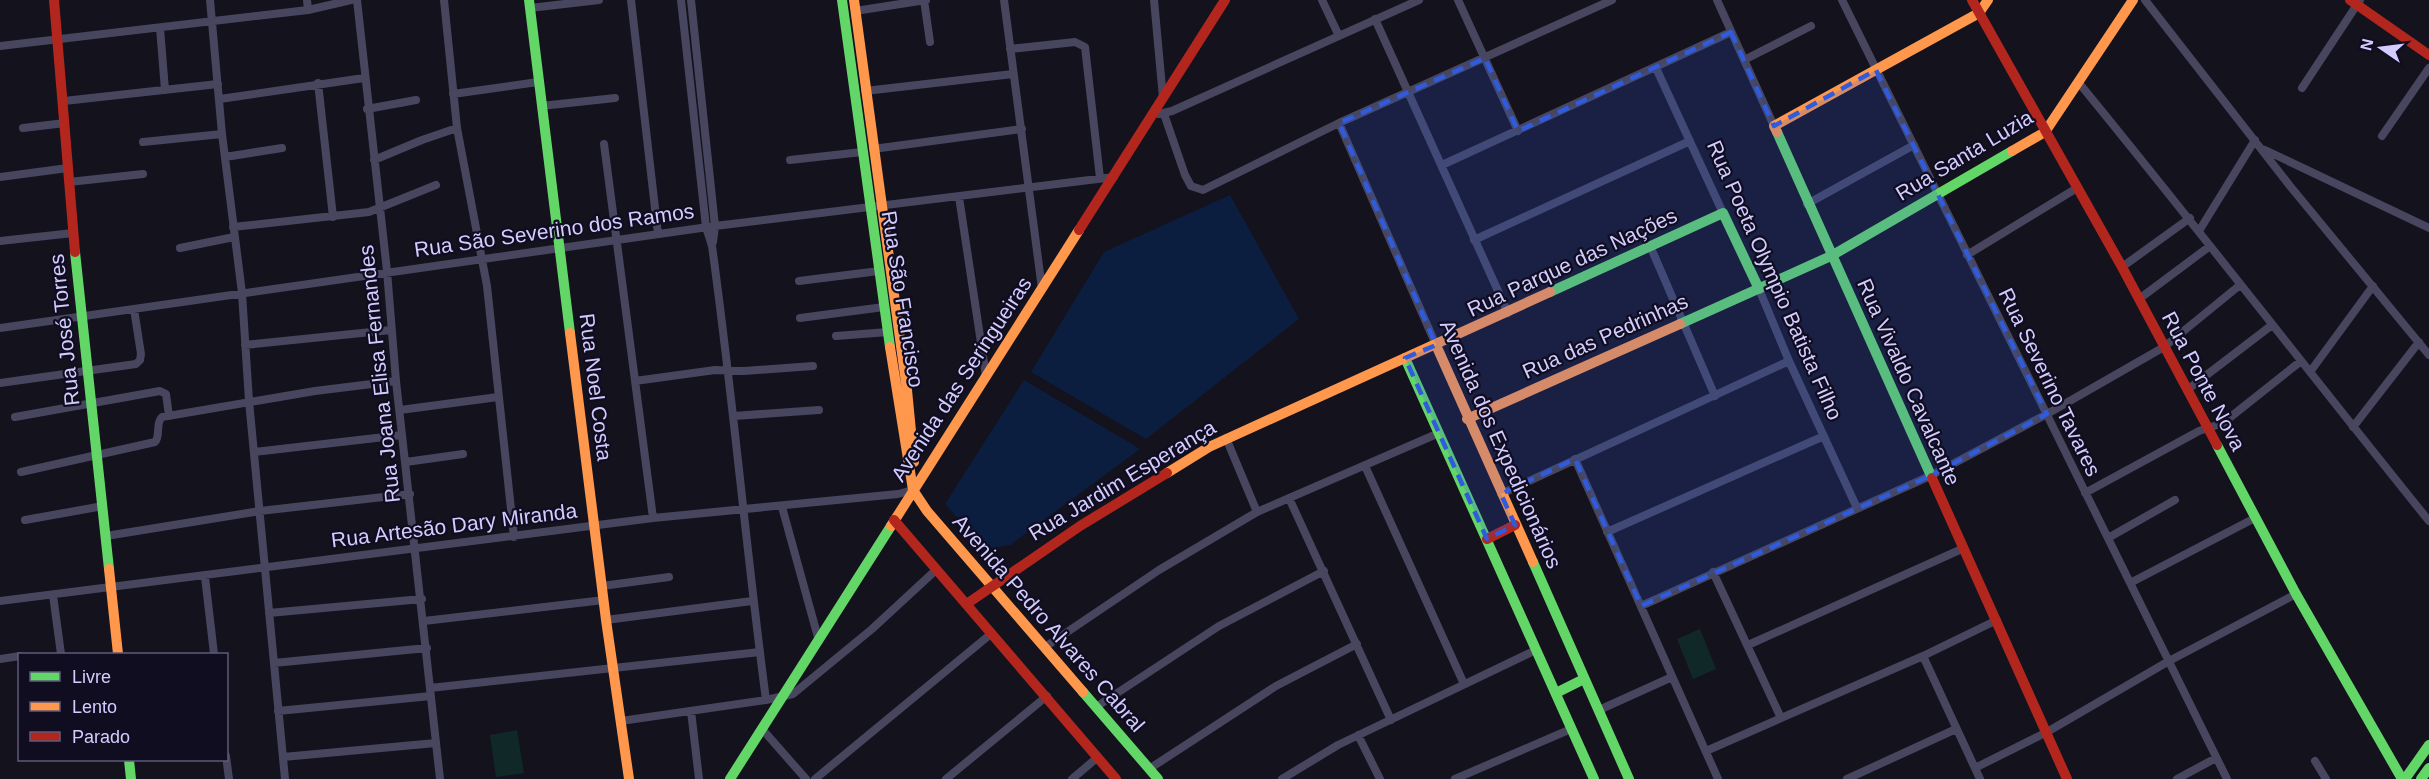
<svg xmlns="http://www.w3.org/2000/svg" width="2429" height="779" font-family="Helvetica,sans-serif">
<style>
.green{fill:#112828}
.water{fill:#0c1e3f}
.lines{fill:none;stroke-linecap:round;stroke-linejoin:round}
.street{stroke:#47465e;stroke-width:8}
.fast{stroke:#63d668;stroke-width:10}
.slow{stroke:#ff974d;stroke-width:10}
.jam{stroke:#b3261e;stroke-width:10}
.marked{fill:#2f5bdc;fill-opacity:0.2;stroke:#2f5bdc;stroke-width:4.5;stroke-dasharray:12 8;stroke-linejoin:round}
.labels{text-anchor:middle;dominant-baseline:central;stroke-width:4.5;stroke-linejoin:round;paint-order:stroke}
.street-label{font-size:21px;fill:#d3cdff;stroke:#100d21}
</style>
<rect width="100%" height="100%" fill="#14121d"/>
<path class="green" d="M 1700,629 L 1716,669 L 1693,679 L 1677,639 Z
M 517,730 L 524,773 L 496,777 L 490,735 Z"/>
<path class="water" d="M 1230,195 L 1299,319 L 1146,439 L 1031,372 L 1104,252 Z
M 1024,380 L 1140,449 L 1010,545 L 992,548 L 981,544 L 945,504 Z"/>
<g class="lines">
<path class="street" d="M 210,0 L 222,134 L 242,293 L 249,401 L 285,779
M 307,0 L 308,10
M 357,0 L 387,271 L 396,381 L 440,779
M 444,0 L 457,128 L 487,286 L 514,537
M 631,0 L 658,234
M 681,0 L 706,227 L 712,246 C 733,397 746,549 766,700
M 691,0 L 715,226 L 713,242
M 924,0 L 930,42
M 1004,0 L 1042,289
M 1154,0 L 1163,98
M 1322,0 L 1339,36
M 1458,0 L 1518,131
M 1717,0 L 1774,126
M 1842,0 L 2227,779
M 2145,0 L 2290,186 L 2429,355
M 530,8 L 599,0
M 855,11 L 926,0
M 1375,19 L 1508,313
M 160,28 L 165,90
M 0,46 L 308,10 L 351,0
M 1010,49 L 1075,42 L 1085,47 L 1100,178
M 1744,60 L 1811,26
M 1656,68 L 1723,213
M 318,83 L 333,217
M 2079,83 C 2197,227 2311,375 2429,521
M 2302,88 L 2360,0
M 865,91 L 1013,74
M 453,94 L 538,82
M 220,99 L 364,78
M 64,101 L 218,84
M 541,106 L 615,98
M 367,109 L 416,100
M 1159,114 L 1172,111 L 1419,0
M 1164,114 L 1185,175 L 1191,186 L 1203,190 L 1339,123 L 1612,0
M 1339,123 L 1436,345
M 23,128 L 65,123
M 2382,136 L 2429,68
M 143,142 L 222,134
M 604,144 L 653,518
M 873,149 L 1022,129
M 2265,150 L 2429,228
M 225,157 L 282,148
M 374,160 L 422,140 L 457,128
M 790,160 L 862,152
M 1442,165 L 1731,32
M 0,177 L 68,168
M 69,182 L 143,174
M 959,197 L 986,376
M 1807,204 L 1914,145
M 233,227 L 369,212 L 436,185
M 2199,231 L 2255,140
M 1474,240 L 1690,141
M 0,241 L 73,233
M 180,248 L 234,237
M 1651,248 L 1715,396
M 1967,255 L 2077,188
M 2122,267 L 2190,218
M 799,281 L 879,271
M 1759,289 L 1789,361 L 1857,508
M 2139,299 L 2210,246
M 800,318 L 884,307
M 0,328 L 715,226 L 1114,177
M 836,336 L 888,332
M 245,345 L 391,330
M 2310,372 L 2373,286
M 635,381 L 715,370 L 744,371 L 813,366
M 0,383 L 136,364 L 140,360 L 141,354 L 134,309
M 2187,390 L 2272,325
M 400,410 L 498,397
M 734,416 L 819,410
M 15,417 L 160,391 L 166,394 L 169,416
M 2353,427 L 2419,342
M 1226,438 L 1257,512
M 254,452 L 402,435
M 1575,459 L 1718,779
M 406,462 L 463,454
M 1365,466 L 1464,684
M 21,472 L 155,442 C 161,435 155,424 162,417 L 315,391 L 396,381
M 2085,493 L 2199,431 L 2223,423 L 2301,361
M 1501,494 L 1789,361
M 1289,498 L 1391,720
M 782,507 L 819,641
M 25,520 L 103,506
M 1607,532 L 1824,436
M 106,536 L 260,511 L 410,494
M 2108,538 L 2175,500
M 1713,572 L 1781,718
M 205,577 L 214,654
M 2130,583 L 2255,518
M 602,586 L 669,577
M 53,595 L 61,654
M 0,601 L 653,518 L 898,494 L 913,490
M 1641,606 L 1930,476 L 2047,414 L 2164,347 L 2240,285
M 269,613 L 422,599
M 606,620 L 752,601
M 424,621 L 604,600
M 1748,645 L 1964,548
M 1045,647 L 1159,570 L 1257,512 L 1439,433
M 1923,656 L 1980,779
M 0,659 L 20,656
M 274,663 L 427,648
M 430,688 L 760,652
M 1096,707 L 1219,626 L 1324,571
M 1599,710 L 1672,677
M 278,711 L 431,696
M 691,711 L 699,779
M 621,721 L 766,700 L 793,694 L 872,629 L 937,569
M 762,729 L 806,779
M 1358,735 L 1380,779
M 1706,751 L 1923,656 L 1997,620
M 226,756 L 229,779
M 283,757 L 436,743
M 2315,761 L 2326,779
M 1975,768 L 2047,732 L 2169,661 L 2296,594
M 1149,769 L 1276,686 L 1357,644
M 815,779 L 992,633
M 946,779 L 1047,696
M 1072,779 L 1098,757
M 1282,779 L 1338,745 L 1536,650
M 1455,779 L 1571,729
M 1847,779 L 1956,729
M 2177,779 L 2216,758"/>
<path class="fast" d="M 529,0 L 570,333
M 842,0 L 890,347
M 1777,132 L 1932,478
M 75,252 L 109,569
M 1550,292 L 1723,213 L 1759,289
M 1680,324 L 1831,256 L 2012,151
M 1405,358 L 1594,779
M 2217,445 L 2296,594 L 2402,779
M 1533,562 L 1629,779
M 1083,692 L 1158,779
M 1556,693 L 1584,679
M 129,760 L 131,779
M 730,779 L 891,526
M 2405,779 L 2429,745
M 2421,779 L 2429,768"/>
<path class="slow" d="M 854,0 L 907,390 L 914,462
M 1777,132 L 1774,126 L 1979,13 L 1988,0
M 2012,151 L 2045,132 L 2133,0
M 570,333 L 606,620 L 629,779
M 1436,345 L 1533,562
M 890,347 L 913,490 L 927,511 L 1083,692
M 1467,419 L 1680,324
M 1167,473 L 1209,447 L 1550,292
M 891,526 L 1079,230
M 109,569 L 118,654"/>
<path class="jam" d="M 54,0 L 75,252
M 1972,0 L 2122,267 L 2217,445
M 2350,0 L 2429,55
M 1079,230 L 1225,0
M 1932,478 L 2067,779
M 894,520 L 1116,779
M 1487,539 L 1515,525
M 968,603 L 1080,526 L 1167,473"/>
</g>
<path class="marked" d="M 1731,32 L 1774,126 L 1876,70 L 2047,414 L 1930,476 L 1641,606 L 1575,459 L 1501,494 L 1515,525 L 1487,539 L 1405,358 L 1436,345 L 1339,123 L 1485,58 L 1518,131 Z"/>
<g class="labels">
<g class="street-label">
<text transform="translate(1964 155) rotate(-31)">Rua Santa Luzia</text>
<text transform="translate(554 230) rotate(-8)">Rua São Severino dos Ramos</text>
<text transform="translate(1572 262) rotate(-25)">Rua Parque das Nações</text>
<text transform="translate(1775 280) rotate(66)">Rua Poeta Olympio Batista Filho</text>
<text transform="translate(903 299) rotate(81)">Rua São Francisco</text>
<text transform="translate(64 330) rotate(-96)">Rua José Torres</text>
<text transform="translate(1605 336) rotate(-24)">Rua das Pedrinhas</text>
<text transform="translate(379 374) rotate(-96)">Rua Joana Elisa Fernandes</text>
<text transform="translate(961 379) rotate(-57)">Avenida das Seringueiras</text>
<text transform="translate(2204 381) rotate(62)">Rua Ponte Nova</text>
<text transform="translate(1909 382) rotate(66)">Rua Vivaldo Cavalcante</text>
<text transform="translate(2050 382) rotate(64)">Rua Severino Tavares</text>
<text transform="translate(596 387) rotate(83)">Rua Noel Costa</text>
<text transform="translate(1501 444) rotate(66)">Avenida dos Expedicionários</text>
<text transform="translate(1122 480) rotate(-31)">Rua Jardim Esperança</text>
<text transform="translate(454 525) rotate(-7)">Rua Artesão Dary Miranda</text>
<text transform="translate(1049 623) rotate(49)">Avenida Pedro Alvares Cabral</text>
</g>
</g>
<rect x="18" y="653" width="210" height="108" fill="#100d21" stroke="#5e5a7a" stroke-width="1.5"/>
<rect x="30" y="672" width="30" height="9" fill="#63d668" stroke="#5e5a7a" stroke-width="1.5"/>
<text x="72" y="683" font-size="18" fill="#d3cdff">Livre</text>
<rect x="30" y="702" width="30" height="9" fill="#ff974d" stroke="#5e5a7a" stroke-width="1.5"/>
<text x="72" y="713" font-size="18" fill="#d3cdff">Lento</text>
<rect x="30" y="732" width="30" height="9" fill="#b3261e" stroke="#5e5a7a" stroke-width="1.5"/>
<text x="72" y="743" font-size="18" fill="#d3cdff">Parado</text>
<g transform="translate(2381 48) rotate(284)" stroke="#100d21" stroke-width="4.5" paint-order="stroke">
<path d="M0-4.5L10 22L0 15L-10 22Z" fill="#d3cdff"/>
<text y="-9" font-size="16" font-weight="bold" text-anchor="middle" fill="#d3cdff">N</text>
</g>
</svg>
